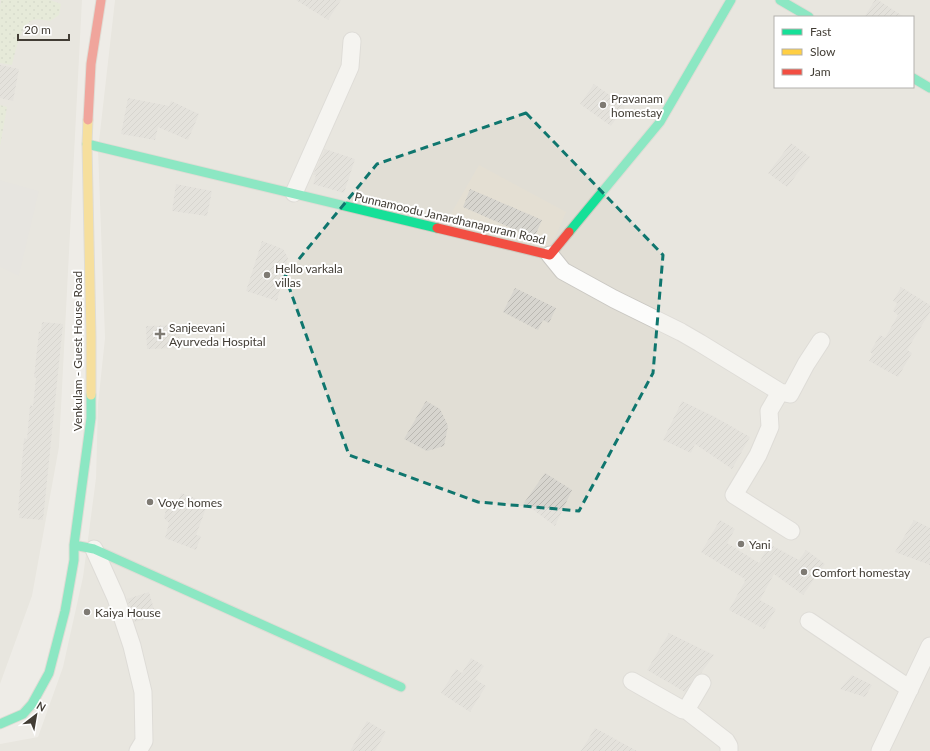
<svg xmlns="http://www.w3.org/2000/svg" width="930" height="751" font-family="Lato,sans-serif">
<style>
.residential{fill:#e1ded5;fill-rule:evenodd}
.education{fill:#e4dfd3}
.grass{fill:url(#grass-dots)}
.parking{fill:#dddbd7}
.building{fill:url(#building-hatch)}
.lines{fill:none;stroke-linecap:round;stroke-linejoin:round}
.street-casing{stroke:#cac8c3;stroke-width:19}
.fast-casing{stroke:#ccc9bf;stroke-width:11}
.slow-casing{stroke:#ccc9bf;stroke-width:11}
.jam-casing{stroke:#ccc9bf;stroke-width:11}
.street{stroke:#fcfcfb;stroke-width:17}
.fast{stroke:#16e098;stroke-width:9}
.slow{stroke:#ffcf43;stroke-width:9}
.jam{stroke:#f24e42;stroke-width:9}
.marked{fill:none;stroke:#0f766e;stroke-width:3;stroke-dasharray:8 5;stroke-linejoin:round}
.poi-dot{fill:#7e7a73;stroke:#fff;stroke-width:1.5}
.labels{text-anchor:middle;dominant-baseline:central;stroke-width:4;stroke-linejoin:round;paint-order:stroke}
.poi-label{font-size:12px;fill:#423d35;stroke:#fff;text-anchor:start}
.street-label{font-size:12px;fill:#423d35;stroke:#fff}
</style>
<defs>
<pattern id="grass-dots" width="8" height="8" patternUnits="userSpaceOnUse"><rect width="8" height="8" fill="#dbe7c8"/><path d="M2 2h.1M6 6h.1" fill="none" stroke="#bdc7ac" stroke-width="1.8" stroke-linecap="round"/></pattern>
<pattern id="building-hatch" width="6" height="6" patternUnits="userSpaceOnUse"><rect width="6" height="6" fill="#d7d5cf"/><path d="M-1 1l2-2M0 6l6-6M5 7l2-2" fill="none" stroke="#bab8b2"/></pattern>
</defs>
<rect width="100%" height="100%" fill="#eeece7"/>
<path class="residential" d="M 0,0 L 82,0 L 59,447 L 32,596 L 0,684 Z
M 115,0 L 930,0 L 930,751 L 0,751 L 0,744 L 38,737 L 63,667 L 83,577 L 96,478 L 98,404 L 105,338 L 98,150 ZM 775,17 L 913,17 L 913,87 L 775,87 Z"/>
<path class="education" d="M 479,165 L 566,212 L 548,253 L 444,226 Z"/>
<path class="grass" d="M 1,0 L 50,0 L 61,4 L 59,15 L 50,21 C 44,20 37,18 31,21 C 20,26 15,54 12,65 L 0,63 L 0,7 Z
M 0,105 L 7,107 L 0,146 Z"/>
<path class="parking" d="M 0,180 L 39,191 L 19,276 L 0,267 Z"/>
<path class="building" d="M 296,0 L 341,0 L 328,20 Z
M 875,0 L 878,0 L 904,17 L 864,17 Z
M 0,65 L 19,69 L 13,101 L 0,98 Z
M 594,84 L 625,106 L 611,126 L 580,104 Z
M 128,98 L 169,106 L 171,101 L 199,114 L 188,140 L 158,127 L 155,140 L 121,134 Z
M 791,143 L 810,157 L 787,187 L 768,173 Z
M 325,149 L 355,159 L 344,193 L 313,184 L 316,175 L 313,175 Z
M 176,184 L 212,191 L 207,216 L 172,211 Z
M 470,189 L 542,220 L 534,238 L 463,207 Z
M 262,241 L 283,249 L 288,258 L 277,301 L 246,291 Z
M 901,287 L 930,305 L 930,312 L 907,350 L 912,353 L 898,377 L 869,361 L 873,354 L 870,352 L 880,335 L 885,338 L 898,315 L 893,311 L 897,303 L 893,301 Z
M 515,288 L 556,308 L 549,323 L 543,320 L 538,330 L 503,312 Z
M 42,322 L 63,324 L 43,520 L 19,518 L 20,511 L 18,511 L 24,438 L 27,439 L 30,405 L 33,406 L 36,378 L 34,377 L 39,331 L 41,332 Z
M 179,325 L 180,348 L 147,349 L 146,326 Z
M 426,401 L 440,409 L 448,426 L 444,446 L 427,451 L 404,439 Z
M 682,401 L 715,417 L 750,437 L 732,469 L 695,444 L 691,453 L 663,440 Z
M 545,473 L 572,490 L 555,526 L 524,503 Z
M 181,493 L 208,503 L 196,535 L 201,536 L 196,550 L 165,538 L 169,523 L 164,518 L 166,509 L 169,504 L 178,502 Z
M 720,520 L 735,529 L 727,543 L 759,563 L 769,544 L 799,560 L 806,550 L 825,564 L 803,595 L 774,574 L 760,600 L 776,609 L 764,629 L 729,610 L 745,581 L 744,581 L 745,579 L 701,552 Z
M 914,520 L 930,528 L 930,565 L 895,552 Z
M 149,592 L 156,616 L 135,622 L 127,599 Z
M 669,633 L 714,655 L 701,673 L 697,675 L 694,678 L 685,692 L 647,670 Z
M 471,658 L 484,666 L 475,679 L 486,686 L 470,712 L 441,693 L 456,669 L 462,673 Z
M 852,675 L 872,685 L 865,697 L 840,689 Z
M 367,721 L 386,732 L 375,751 L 350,751 Z
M 595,728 L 637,751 L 581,751 Z"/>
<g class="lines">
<defs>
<path id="street" d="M 294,193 L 350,67 L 352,41
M 550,255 L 563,271 L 614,299 L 681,332 L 700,343 L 780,392 L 790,394 L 806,364 L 821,341
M 780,392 L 769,411 L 770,427 L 758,455 L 734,495 L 791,531
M 94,549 L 116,598 L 132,646 L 143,692 L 144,741 L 138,751
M 809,621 L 910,689
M 632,681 L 683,710 L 688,711
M 702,683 L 689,705 L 688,710 L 690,713 L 726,741 L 729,746 L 729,751
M 880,751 L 930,646"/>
<path id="fast" d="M 780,0 L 809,17
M 913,78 L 930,88
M 87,144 L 437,228
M 569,232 L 660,122 L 731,0
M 74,545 L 94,549 L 401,687
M 0,724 L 23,714 L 32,704 L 49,673 L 65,611 L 74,560 L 74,545 L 91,418 L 91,395"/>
<path id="slow" d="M 88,120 L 87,144 L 91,336 L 91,395"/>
<path id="jam" d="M 88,120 L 91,64 L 101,0
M 437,228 L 550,255 L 569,232"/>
</defs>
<use href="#street" class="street-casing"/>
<use href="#fast" class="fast-casing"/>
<use href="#slow" class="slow-casing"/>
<use href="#jam" class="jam-casing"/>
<use href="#street" class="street"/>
<use href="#fast" class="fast"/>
<use href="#slow" class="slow"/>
<use href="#jam" class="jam"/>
</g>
<path d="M0 0H930V751H0ZM 526,113 L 663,255 L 653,373 L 579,511 L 478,502 L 349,455 L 285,276 L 377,164 Z" fill="#eeece7" fill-opacity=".55" fill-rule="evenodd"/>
<path class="marked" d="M 526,113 L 663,255 L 653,373 L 579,511 L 478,502 L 349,455 L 285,276 L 377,164 Z"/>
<g class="poi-dot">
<circle cx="603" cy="105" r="4"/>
<circle cx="267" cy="275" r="4"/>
<path d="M158 328h4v4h4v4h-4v4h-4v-4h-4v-4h4z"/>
<circle cx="150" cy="502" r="4"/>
<circle cx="741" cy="544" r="4"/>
<circle cx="804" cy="572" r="4"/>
<circle cx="87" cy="612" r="4"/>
</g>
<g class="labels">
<g class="poi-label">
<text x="611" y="98">Pravanam<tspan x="611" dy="14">homestay</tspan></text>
<text x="275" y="268">Hello varkala<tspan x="275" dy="14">villas</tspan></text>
<text x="169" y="327">Sanjeevani<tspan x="169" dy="14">Ayurveda Hospital</tspan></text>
<text x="158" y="502">Voye homes</text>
<text x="749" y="544">Yani</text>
<text x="812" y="572">Comfort homestay</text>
<text x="95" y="612">Kaiya House</text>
</g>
<g class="street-label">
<text transform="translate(450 218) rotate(13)">Punnamoodu Janardhanapuram Road</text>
<text transform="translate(77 351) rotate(-90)">Venkulam - Guest House Road</text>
</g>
</g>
<rect x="774" y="16" width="140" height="72" fill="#ffffff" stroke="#b3b1ae"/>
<rect x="782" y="29" width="20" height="6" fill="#16e098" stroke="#b3b1ae"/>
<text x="810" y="36" font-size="12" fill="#423d35">Fast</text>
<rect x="782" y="49" width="20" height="6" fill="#ffcf43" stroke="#b3b1ae"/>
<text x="810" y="56" font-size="12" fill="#423d35">Slow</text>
<rect x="782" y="69" width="20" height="6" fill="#f24e42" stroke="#b3b1ae"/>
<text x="810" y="76" font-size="12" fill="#423d35">Jam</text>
<g transform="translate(36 715) rotate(31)" stroke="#ffffff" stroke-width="3" paint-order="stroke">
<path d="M0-3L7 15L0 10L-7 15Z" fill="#423d35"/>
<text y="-6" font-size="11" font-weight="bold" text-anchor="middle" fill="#423d35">N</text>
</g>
<path d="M18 34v6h51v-6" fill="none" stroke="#423d35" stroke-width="2"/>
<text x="24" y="34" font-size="12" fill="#423d35" stroke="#ffffff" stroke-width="3" paint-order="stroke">20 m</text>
</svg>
